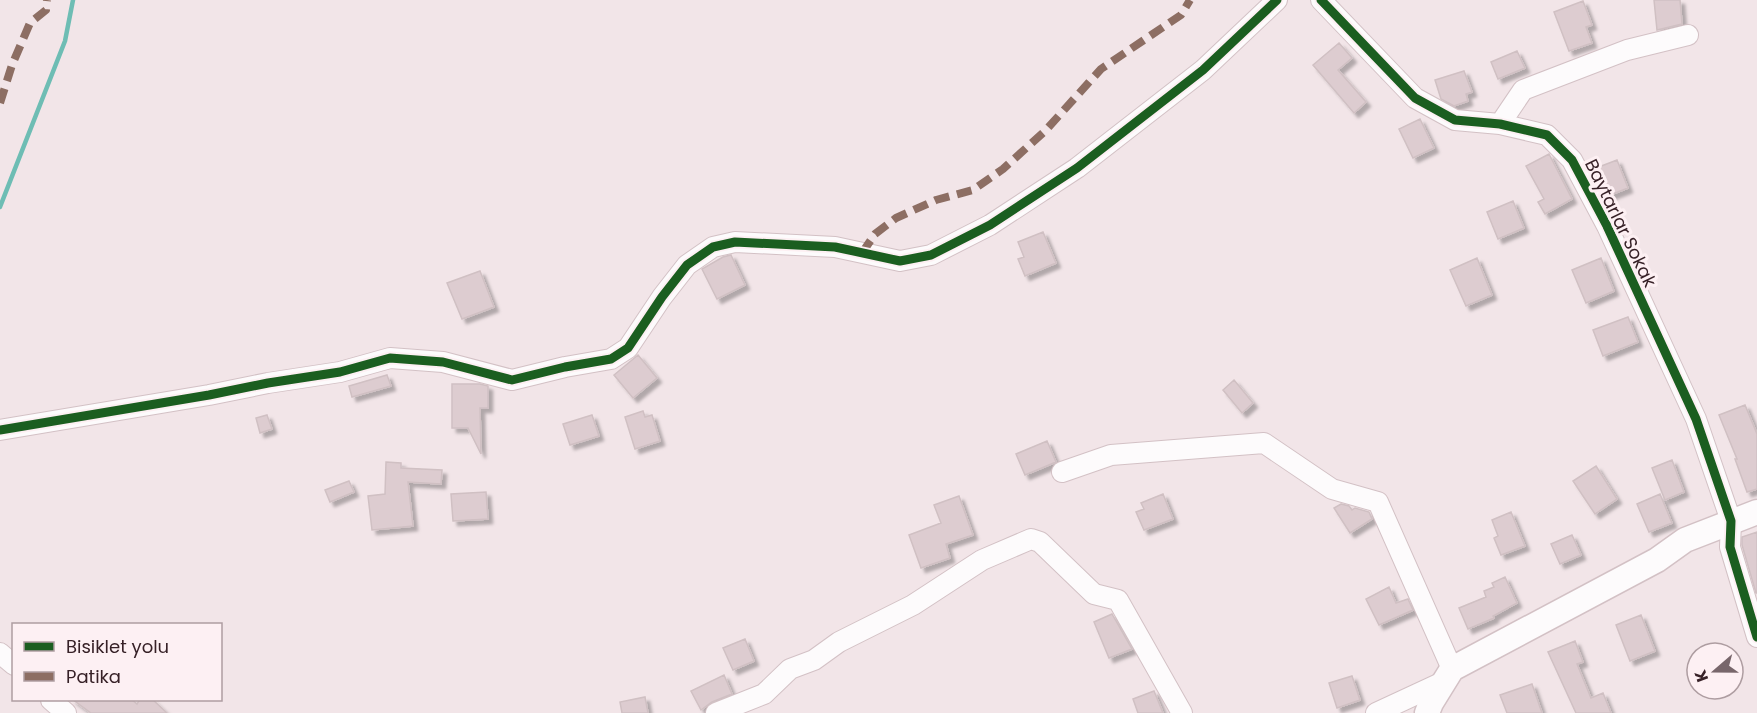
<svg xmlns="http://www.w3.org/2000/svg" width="1757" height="713" font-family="Poppins,sans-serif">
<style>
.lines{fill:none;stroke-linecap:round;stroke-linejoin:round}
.stream{stroke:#6ebdb4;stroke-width:4.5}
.building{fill:#ddccd0;stroke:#d0c0c3;stroke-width:1.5;filter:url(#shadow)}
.minor-casing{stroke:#d3c1c5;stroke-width:22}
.major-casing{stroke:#d3c1c5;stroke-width:27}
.minor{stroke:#fdfbfc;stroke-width:20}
.major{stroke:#fdfbfc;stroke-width:24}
.quiet{stroke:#8d6e63;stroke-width:8;stroke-dasharray:15 8;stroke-linecap:butt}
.cycleway-casing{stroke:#fdf0f3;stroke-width:13}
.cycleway{stroke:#1b5e20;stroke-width:9}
.labels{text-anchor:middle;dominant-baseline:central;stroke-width:6;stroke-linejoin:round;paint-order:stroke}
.street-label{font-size:18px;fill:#372127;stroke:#fdf0f3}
</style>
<defs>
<filter id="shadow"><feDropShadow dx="4.5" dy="4.5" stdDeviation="1.5" flood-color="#0004"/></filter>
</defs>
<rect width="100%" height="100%" fill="#f2e5e8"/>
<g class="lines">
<path class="stream" d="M 0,207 L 65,41 L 73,0"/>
</g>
<path class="building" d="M 1654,0 L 1680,0 L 1682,24 L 1657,30 Z
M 1583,1 L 1592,25 L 1586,27 L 1592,43 L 1569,51 L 1554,12 Z
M 1339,43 L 1352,58 L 1338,70 L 1366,102 L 1354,113 L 1313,65 Z
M 1517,51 L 1525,68 L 1498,79 L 1491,62 Z
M 1464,71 L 1472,92 L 1466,94 L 1468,101 L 1454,106 L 1441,99 L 1435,80 Z
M 1420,119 L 1434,148 L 1413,158 L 1399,129 Z
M 1549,154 L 1572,199 L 1545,214 L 1538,202 L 1544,199 L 1526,166 Z
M 1617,160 L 1628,188 L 1605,197 L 1591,170 Z
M 1513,201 L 1524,228 L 1498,239 L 1487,212 Z
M 1043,232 L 1056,263 L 1025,276 L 1018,259 L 1024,257 L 1018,242 Z
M 731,255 L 745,285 L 717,299 L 702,269 L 723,257 Z
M 1477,258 L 1492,295 L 1466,306 L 1450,270 Z
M 1601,258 L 1614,291 L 1586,303 L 1572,270 Z
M 480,271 L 494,307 L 462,319 L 447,283 Z
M 1628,317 L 1638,342 L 1603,356 L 1593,330 Z
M 638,355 L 657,378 L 633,398 L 614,375 Z
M 387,375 L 391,386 L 352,397 L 349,386 Z
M 1234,380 L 1253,403 L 1242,413 L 1223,390 Z
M 452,384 L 480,384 L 488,386 L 488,408 L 480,408 L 481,454 L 468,428 L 452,428 Z
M 1745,405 L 1757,434 L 1757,489 L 1747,492 L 1735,459 L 1737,459 L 1719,415 Z
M 643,411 L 645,417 L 652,415 L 660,441 L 635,449 L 625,417 Z
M 267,415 L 272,429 L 260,433 L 256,418 Z
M 592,415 L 599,436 L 570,445 L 563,424 Z
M 1047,441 L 1056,462 L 1025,475 L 1016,454 Z
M 1672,460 L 1684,492 L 1665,500 L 1652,468 Z
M 386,462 L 401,463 L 401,468 L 442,470 L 441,484 L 408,482 L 413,526 L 372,530 L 368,496 L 385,494 Z
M 1596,466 L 1617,499 L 1595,514 L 1573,481 Z
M 349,481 L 354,492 L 330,502 L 325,490 Z
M 486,492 L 488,519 L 453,521 L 451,494 Z
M 1163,494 L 1173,519 L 1144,530 L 1136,512 L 1144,509 L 1141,503 Z
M 1660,494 L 1672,523 L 1649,532 L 1637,504 Z
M 959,496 L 973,535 L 946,544 L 950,558 L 921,568 L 909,535 L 941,523 L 934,505 Z
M 1341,504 L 1349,506 L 1352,510 L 1355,508 L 1369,512 L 1372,519 L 1350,533 L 1334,508 Z
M 1511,512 L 1525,546 L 1501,555 L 1494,538 L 1498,536 L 1492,520 Z
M 1757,532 L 1757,593 L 1756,593 L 1742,545 L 1742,537 Z
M 1572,535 L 1581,555 L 1560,564 L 1551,544 Z
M 1505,577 L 1517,603 L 1493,616 L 1494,618 L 1468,629 L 1459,608 L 1486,597 L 1484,591 L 1494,587 L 1492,583 Z
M 1389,587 L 1396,603 L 1408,599 L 1413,610 L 1379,625 L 1366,599 Z
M 1112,614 L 1132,649 L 1109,658 L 1094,622 Z
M 1641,615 L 1655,651 L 1630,661 L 1616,625 Z
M 745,639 L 754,661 L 733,670 L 723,648 Z
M 1575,641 L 1583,662 L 1577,664 L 1591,698 L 1603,693 L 1611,713 L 1576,713 L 1548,652 Z
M 724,675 L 732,694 L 712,702 L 701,710 L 691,691 Z
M 1352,676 L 1360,700 L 1337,708 L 1329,683 Z
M 1532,684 L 1542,713 L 1507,713 L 1500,695 Z
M 1154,691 L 1163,713 L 1138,713 L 1133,699 Z
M 645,697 L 648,713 L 622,713 L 620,702 Z
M 72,699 L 131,699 L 137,704 L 140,699 L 152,699 L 167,713 L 91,713 Z"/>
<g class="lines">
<defs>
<path id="minor" d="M 1321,0 L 1415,98 L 1455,120 L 1500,124 L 1547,135 L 1572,160 L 1607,226 L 1696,419 L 1731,521 L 1730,547 L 1757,637
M 1500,124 L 1523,90 L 1627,50 L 1688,35
M 0,430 L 209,395 L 268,383 L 340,372 L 390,358 L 443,362 L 512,380 L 565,367 L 611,359 L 628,348 L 662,297 L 687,265 L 713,247 L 735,242 L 835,247 L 900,261 L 931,255 L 990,225 L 1077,168 L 1203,70 L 1277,0
M 1062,472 L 1111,455 L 1264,443 L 1332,489 L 1378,502 L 1452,669
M 0,653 L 14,665
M 51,700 L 66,713
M 716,713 L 764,694 L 790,669 L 814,660 L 839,642 L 913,605 L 982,560 L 1031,539 L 1040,542 L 1094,594 L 1118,600 L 1182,713
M 1376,713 L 1445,681"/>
<path id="major" d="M 1427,713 L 1431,703 L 1452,669 L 1657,560 L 1685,540 L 1757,512"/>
</defs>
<use href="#minor" class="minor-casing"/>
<use href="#major" class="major-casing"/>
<use href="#minor" class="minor"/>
<use href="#major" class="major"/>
<path class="quiet" d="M 0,103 L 12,65 L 30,23 L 46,10 L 47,0
M 862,253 L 875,234 L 896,218 L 936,200 L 973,190 L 1003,169 L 1045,131 L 1101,69 L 1181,15 L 1190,0"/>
<defs>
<path id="cycleway" d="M 1321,0 L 1415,98 L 1455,120 L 1500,124 L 1547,135 L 1572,160 L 1607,226 L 1696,419 L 1731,521 L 1730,547 L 1757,637
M 0,430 L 209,395 L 268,383 L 340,372 L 390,358 L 443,362 L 512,380 L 565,367 L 611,359 L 628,348 L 662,297 L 687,265 L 713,247 L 735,242 L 835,247 L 900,261 L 931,255 L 990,225 L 1077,168 L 1203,70 L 1277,0"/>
</defs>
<use href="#cycleway" class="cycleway-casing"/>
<use href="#cycleway" class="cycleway"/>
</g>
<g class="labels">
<g class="street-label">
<text transform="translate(1621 223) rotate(64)">Baytarlar Sokak</text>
</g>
</g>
<rect x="12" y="623" width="210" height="78" fill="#fdf0f3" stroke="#ae9da1" stroke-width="1.5"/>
<rect x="24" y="642" width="30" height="9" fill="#1b5e20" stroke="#ae9da1" stroke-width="1.5"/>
<text x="66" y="653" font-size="18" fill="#372127">Bisiklet yolu</text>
<rect x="24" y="672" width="30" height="9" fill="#8d6e63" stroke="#ae9da1" stroke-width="1.5"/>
<text x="66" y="683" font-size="18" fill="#372127">Patika</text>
<g transform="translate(1715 671) rotate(250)"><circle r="28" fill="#fdf0f3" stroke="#ae9da1" stroke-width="1.5"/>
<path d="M0-4.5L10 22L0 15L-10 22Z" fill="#78666b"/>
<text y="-9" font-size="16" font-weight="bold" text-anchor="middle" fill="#372127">K</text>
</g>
</svg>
